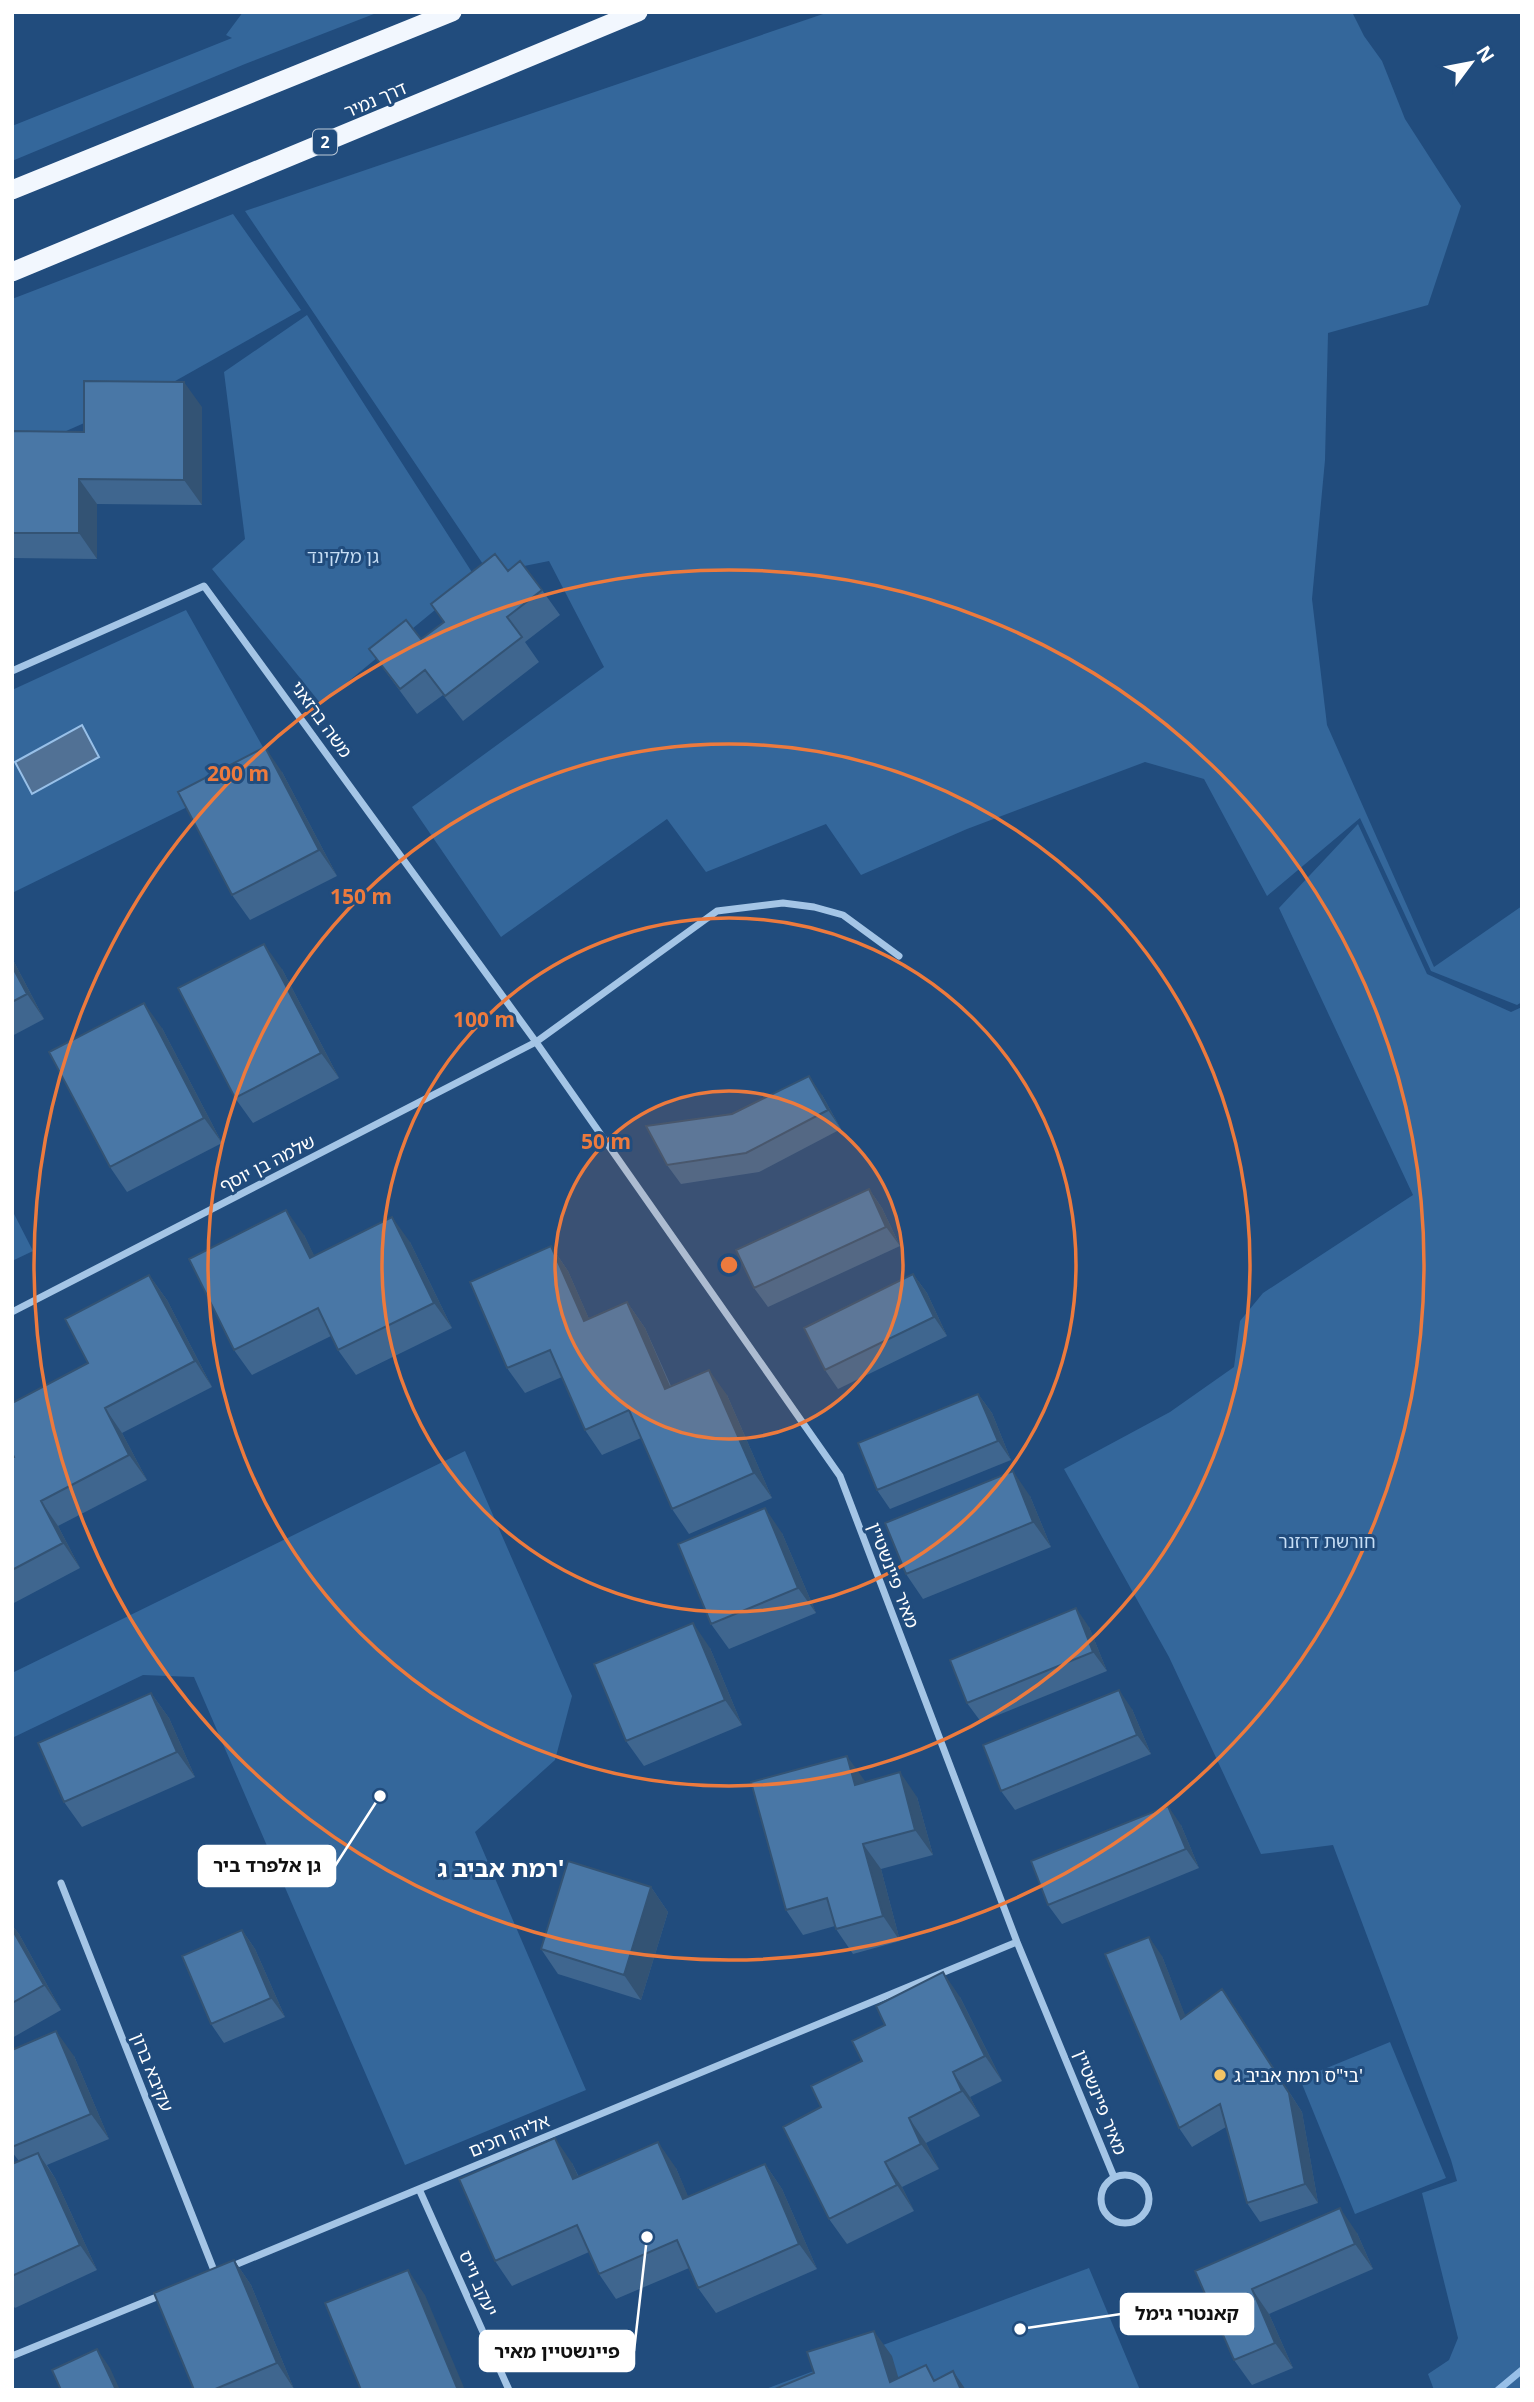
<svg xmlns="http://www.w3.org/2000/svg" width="1534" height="2402" font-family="'Noto Sans','Noto Sans Hebrew',sans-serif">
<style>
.green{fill:#34679b}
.water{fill:#517195;stroke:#98c0e8;stroke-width:2}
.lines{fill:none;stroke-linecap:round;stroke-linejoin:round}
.stream{stroke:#98c0e8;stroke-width:7}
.minor{stroke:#a4c5e6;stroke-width:7}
.trunk{stroke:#f2f7fe;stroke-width:19}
.wall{fill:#3f668f}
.shaded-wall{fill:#335374}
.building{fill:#4977a6;stroke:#335374;stroke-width:2}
.ring{fill:none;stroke:#ed7a3d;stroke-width:3.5}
.poi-dot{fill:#f3c465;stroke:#214c7d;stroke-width:2.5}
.labels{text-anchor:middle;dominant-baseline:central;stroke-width:6;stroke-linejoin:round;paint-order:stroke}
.shield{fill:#214c7d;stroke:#bcc9d8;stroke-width:2}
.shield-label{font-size:16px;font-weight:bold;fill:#fff}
.street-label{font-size:18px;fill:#fff;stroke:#214c7d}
.park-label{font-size:18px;fill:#c7def5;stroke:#214c7d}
.poi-label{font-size:18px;fill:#fff;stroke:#214c7d;text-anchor:start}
.district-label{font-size:24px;font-weight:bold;fill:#fff;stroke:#214c7d}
.centre{fill:#ed7a3d;stroke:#214c7d;stroke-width:3.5}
.ring-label{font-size:21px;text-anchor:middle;font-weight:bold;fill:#ed7a3d;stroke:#214c7d;stroke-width:6;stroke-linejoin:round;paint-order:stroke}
.leader{fill:none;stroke:#fff;stroke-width:2.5}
.callout-dot{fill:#fff;stroke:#214c7d;stroke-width:2.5}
.callout{fill:#fff;stroke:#fff;stroke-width:2.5}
.callout-label{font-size:19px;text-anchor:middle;font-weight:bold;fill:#111}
</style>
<rect width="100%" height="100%" fill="#214c7d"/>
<path class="green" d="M 243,12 L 379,12 L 245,64 L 12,161 L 12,126 L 232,38 L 226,35 Z
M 829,12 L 1352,12 L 1364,36 L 1382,61 L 1405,119 L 1461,206 L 1428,305 L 1328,333 L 1325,460 L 1312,599 L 1327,725 L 1434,967 L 1522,906 L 1522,1002 L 1517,1005 L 1431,971 L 1360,818 L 1267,896 L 1204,779 L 1145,762 L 967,829 L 861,875 L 826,824 L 706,872 L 667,819 L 501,937 L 412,807 L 604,667 L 549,561 L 489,573 L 245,211 Z
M 233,214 L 301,310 L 161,389 L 12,455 L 12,299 Z
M 307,315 L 475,577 L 321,704 L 212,569 L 245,539 L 224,372 Z
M 186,610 L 273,765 L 12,893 L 12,690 Z
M 1358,824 L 1427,974 L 1511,1012 L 1522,1007 L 1522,2390 L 1434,2390 L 1428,2374 L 1449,2360 L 1458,2338 L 1422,2193 L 1457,2181 L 1451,2160 L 1333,1845 L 1261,1854 L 1169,1657 L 1064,1469 L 1170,1412 L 1234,1367 L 1240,1321 L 1263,1293 L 1413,1195 L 1279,908 Z
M 12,1210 L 33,1251 L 12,1261 Z
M 465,1451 L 572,1696 L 555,1760 L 475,1832 L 586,2090 L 405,2165 L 194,1677 L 143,1675 L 12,1738 L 12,1673 Z
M 1390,2042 L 1446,2178 L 1355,2214 L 1300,2079 Z
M 1089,2268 L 1140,2390 L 763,2390 Z"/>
<path class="water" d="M 82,725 L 99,757 L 32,794 L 15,762 Z"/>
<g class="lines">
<path class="stream" d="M 1498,2390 L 1522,2370"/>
<path class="minor" d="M 12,671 L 204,586 L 536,1042 L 840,1476 L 1017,1942 L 1114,2177
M 12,1312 L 536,1042 L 717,911 L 783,903 L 814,907 L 843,915 L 899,956
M 61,1883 L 215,2273
M1101 2199a24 24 0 1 1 48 0a24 24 0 1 1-48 0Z
M 419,2189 L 509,2390
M 230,2267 L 1017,1942
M 12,2356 L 164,2294"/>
<path class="trunk" d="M 12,190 L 452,12
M 12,272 L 638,12"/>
</g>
<path class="wall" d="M 202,407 L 202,505 L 97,504 L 97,559 L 12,558 L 12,431 L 84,432 Z
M 508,571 L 542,590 L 560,615 L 525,642 L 539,662 L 463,721 L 443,695 L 417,714 L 369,649 L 421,639 L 444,622 L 431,604 Z
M 282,772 L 337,876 L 250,920 L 232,895 Z
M 12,958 L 44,1019 L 12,1036 Z
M 282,969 L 339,1078 L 253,1123 L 235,1098 Z
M 162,1028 L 222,1143 L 127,1192 L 110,1167 Z
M 822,1095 L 841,1129 L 759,1172 L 681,1184 L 667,1165 L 732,1114 Z
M 869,1189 L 882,1208 L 900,1246 L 768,1307 L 754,1288 Z
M 304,1235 L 314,1256 L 410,1242 L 452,1328 L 356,1375 L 338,1350 L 331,1336 L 252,1375 L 234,1350 Z
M 551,1246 L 568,1271 L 589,1319 L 627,1302 L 645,1328 L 671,1386 L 727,1395 L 772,1498 L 689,1534 L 672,1509 L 641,1438 L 602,1455 L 585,1430 L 562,1377 L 525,1393 L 507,1368 Z
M 913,1274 L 927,1293 L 947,1336 L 838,1389 L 825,1370 Z
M 149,1275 L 167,1300 L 212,1387 L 122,1433 L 147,1480 L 58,1526 L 80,1568 L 12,1604 L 12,1458 L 14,1457 L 88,1363 Z
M 978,1394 L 992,1413 L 1011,1460 L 890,1509 L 877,1490 Z
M 1030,1496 L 1051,1547 L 923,1599 L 906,1574 Z
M 782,1533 L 816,1613 L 729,1649 L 711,1624 Z
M 1089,1627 L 1107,1671 L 981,1722 L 967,1703 Z
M 710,1648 L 742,1725 L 644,1766 L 626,1741 Z
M 151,1693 L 169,1718 L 195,1777 L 82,1827 L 64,1802 Z
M 1132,1709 L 1151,1754 L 1015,1810 L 1001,1791 Z
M 865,1782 L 917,1797 L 933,1855 L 881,1869 L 900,1941 L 853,1954 L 836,1929 L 835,1926 L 803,1935 L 786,1910 Z
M 1181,1825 L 1199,1868 L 1062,1924 L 1048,1905 Z
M 651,1887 L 668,1912 L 641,2000 L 558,1974 L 541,1949 Z
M 12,1925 L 19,1934 L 61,2010 L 12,2038 Z
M 242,1930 L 255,1949 L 285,2017 L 224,2043 L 211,2024 Z
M 1162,1956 L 1185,2016 L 1235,2008 L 1302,2112 L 1318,2203 L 1260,2222 L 1247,2203 L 1226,2127 L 1192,2147 L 1179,2128 Z
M 960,1997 L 1002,2081 L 970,2097 L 980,2116 L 926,2143 L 939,2169 L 902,2187 L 914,2211 L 847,2244 L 829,2219 L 862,2061 Z
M 12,2050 L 74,2056 L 109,2139 L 47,2165 L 55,2178 L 97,2270 L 15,2308 L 12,2304 L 12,2164 L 19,2161 L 12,2152 Z
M 572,2163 L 579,2177 L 676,2168 L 688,2197 L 765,2164 L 782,2189 L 817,2269 L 716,2313 L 698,2288 L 689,2268 L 616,2299 L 599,2274 L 589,2252 L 512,2286 L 495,2261 Z
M 1357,2233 L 1373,2269 L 1269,2314 L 1293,2368 L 1252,2385 L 1234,2360 L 1195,2271 Z
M 234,2260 L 251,2285 L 294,2389 L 291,2390 L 194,2390 Z"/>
<path class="shaded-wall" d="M 184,382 L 202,407 L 202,505 L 184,480 Z
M 79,479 L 97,504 L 97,559 L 79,533 Z
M 265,747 L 282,772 L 337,876 L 319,850 Z
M 264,944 L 282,969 L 339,1078 L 321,1053 Z
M 12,958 L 44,1019 L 27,994 L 12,966 Z
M 144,1003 L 162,1028 L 222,1143 L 204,1118 Z
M 809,1076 L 822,1095 L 841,1129 L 828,1110 Z
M 869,1189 L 882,1208 L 900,1246 L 886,1227 Z
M 286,1210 L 304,1235 L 328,1283 L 310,1258 Z
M 392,1217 L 410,1242 L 452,1328 L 434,1303 Z
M 551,1246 L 568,1271 L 601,1346 L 584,1321 Z
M 913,1274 L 927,1293 L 947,1336 L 934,1317 Z
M 149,1275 L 167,1300 L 212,1387 L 195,1361 Z
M 627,1302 L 645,1328 L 682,1414 L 665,1389 Z
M 709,1370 L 727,1395 L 772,1498 L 754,1473 Z
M 978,1394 L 992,1413 L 1011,1460 L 998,1441 Z
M 105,1408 L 122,1433 L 147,1480 L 129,1455 Z
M 1013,1471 L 1030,1496 L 1051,1547 L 1033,1522 Z
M 41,1501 L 58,1526 L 80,1568 L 63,1543 Z
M 765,1508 L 782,1533 L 816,1613 L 798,1588 Z
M 1076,1608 L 1089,1627 L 1107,1671 L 1093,1652 Z
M 693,1623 L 710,1648 L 742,1725 L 725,1700 Z
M 1119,1690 L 1132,1709 L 1151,1754 L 1137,1735 Z
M 151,1693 L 169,1718 L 195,1777 L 177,1752 Z
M 847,1756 L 865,1781 L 873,1810 L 855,1785 Z
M 900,1772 L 917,1797 L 933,1855 L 915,1830 Z
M 1168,1806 L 1181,1825 L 1199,1868 L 1186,1849 Z
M 863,1844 L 881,1869 L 900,1941 L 883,1916 Z
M 651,1887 L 668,1912 L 641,2000 L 624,1975 Z
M 12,1925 L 19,1934 L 61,2010 L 44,1985 L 12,1929 Z
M 242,1930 L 255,1949 L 285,2017 L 271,1998 Z
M 1149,1937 L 1162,1956 L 1194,2038 L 1181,2019 Z
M 943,1972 L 960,1997 L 1002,2081 L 985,2056 Z
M 1222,1989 L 1302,2112 L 1318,2203 L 1305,2184 Z
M 56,2031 L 74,2056 L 109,2139 L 91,2114 Z
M 953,2072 L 970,2097 L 980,2116 L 962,2091 Z
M 909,2118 L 926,2143 L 939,2169 L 921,2144 Z
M 555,2138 L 572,2163 L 591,2204 L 573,2179 Z
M 658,2142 L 676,2168 L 700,2224 L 683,2199 Z
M 38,2153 L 55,2178 L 97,2270 L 80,2245 Z
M 885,2162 L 902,2187 L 914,2211 L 897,2185 Z
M 765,2164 L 782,2189 L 817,2269 L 799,2244 Z
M 1340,2208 L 1357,2233 L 1373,2269 L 1355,2244 Z
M 234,2260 L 251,2285 L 294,2389 L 277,2363 Z
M 408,2270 L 425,2295 L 465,2390 L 458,2390 Z
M 1252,2289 L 1269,2314 L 1293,2368 L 1275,2343 Z
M 874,2331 L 892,2356 L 902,2390 L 890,2382 Z
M 97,2349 L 110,2368 L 120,2390 L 116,2390 Z
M 953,2371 L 966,2390 L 961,2390 Z"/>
<path class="building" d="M 84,381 L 184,382 L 184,480 L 79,479 L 79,533 L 12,533 L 12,431 L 84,432 Z
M 495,554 L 508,571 L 520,561 L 542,590 L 507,617 L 522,637 L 445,696 L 425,670 L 400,689 L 369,649 L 406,620 L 421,639 L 444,622 L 431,604 Z
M 265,747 L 319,850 L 232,895 L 178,792 Z
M 264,944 L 321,1053 L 235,1098 L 178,988 Z
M 12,966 L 27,994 L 12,1002 Z
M 144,1003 L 204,1118 L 110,1167 L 49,1052 Z
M 809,1076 L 828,1110 L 746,1153 L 667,1165 L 646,1126 L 732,1114 Z
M 869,1189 L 886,1227 L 754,1288 L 736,1250 Z
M 286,1210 L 310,1258 L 392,1217 L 434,1303 L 338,1350 L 318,1308 L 234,1350 L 189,1259 Z
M 551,1246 L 584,1321 L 627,1302 L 665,1389 L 709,1370 L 754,1473 L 672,1509 L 629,1410 L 585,1430 L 550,1350 L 507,1368 L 470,1282 Z
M 913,1274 L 934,1317 L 825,1370 L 804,1328 Z
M 149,1275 L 195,1361 L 105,1408 L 129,1455 L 41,1501 L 63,1543 L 12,1570 L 12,1458 L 14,1457 L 12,1453 L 12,1403 L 88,1363 L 65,1319 Z
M 978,1394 L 998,1441 L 877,1490 L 858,1443 Z
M 1013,1471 L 1033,1522 L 906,1574 L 885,1523 Z
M 765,1508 L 798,1588 L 711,1624 L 678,1544 Z
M 1076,1608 L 1093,1652 L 967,1703 L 950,1660 Z
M 693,1623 L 725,1700 L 626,1741 L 594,1664 Z
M 1119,1690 L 1137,1735 L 1001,1791 L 983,1745 Z
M 151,1693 L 177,1752 L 64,1802 L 38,1743 Z
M 847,1756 L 855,1785 L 900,1772 L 915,1830 L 863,1844 L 883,1916 L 836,1929 L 827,1898 L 786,1910 L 751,1782 Z
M 1168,1806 L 1186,1849 L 1048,1905 L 1031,1861 Z
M 568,1861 L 651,1887 L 624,1975 L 541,1949 Z
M 12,1929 L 44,1985 L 12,2003 Z
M 242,1930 L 271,1998 L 211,2024 L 182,1956 Z
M 1149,1937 L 1181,2019 L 1222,1989 L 1289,2093 L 1305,2184 L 1247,2203 L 1220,2104 L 1179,2128 L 1105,1954 Z
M 943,1972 L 985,2056 L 953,2072 L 962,2091 L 909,2118 L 921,2144 L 885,2162 L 897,2185 L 829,2219 L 783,2127 L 821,2107 L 811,2086 L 862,2061 L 852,2041 L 885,2025 L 876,2006 Z
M 56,2031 L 91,2114 L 12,2147 L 12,2050 Z
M 555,2138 L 573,2179 L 658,2142 L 683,2199 L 765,2164 L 799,2244 L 698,2288 L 677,2240 L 599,2274 L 577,2225 L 495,2261 L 459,2179 Z
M 38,2153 L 80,2245 L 12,2276 L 12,2164 Z
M 1340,2208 L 1355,2244 L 1252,2289 L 1275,2343 L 1234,2360 L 1195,2271 Z
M 234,2260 L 277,2363 L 213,2390 L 194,2390 L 154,2293 Z
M 408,2270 L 458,2390 L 361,2390 L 325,2303 Z
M 874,2331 L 890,2382 L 926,2365 L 934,2381 L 953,2371 L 961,2390 L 779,2390 L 777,2388 L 814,2373 L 807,2352 Z
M 97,2349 L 116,2390 L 61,2390 L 52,2370 Z"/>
<circle cx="729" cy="1265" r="174" fill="#ed7a3d" fill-opacity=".12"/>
<g class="ring">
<circle cx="729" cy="1265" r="174"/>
<circle cx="729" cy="1265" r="347"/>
<circle cx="729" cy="1265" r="521"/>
<circle cx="729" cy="1265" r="695"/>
</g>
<circle class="poi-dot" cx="1220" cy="2075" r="7"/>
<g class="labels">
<rect class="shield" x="313" y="129.5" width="24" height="25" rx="5"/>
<g class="shield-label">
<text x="325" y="142">2</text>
</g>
<g class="street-label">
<text transform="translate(375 99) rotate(-23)">דרך נמיר</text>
<text transform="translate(322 719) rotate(54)">משה ברזאני</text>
<text transform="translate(267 1163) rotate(-27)">שלמה בן יוסף</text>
<text transform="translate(894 1575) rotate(69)">מאיר פיינשטיין</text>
<text transform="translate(153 2072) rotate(68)">עקיבא ברון</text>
<text transform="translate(1101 2102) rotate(68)">מאיר פיינשטיין</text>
<text transform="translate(509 2135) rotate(-22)">אליהו חכים</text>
<text transform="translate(479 2283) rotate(66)">יעקב וייס</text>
</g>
<g class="park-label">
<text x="343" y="556">גן מלקינד</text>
<text x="1327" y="1541">חורשת דרזנר</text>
</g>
<g class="poi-label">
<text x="1234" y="2075">בי"ס רמת אביב ג'</text>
</g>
<g class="district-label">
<text x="501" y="1867">רמת אביב ג'</text>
</g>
</g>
<circle cx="729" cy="1265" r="10" class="centre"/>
<g class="ring-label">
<text x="238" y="781">200 m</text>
<text x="361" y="904">150 m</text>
<text x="484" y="1027">100 m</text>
<text x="606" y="1149">50 m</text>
</g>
<path class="leader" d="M380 1796L335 1866M1020 2329L1121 2314M647 2237L634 2351"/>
<g class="callout-dot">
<circle cx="380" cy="1796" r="7"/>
<circle cx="1020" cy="2329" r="7"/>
<circle cx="647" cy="2237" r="7"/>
</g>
<g class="callout">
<rect x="199" y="1846" width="136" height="40" rx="7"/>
<rect x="1121" y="2294" width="132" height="40" rx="7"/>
<rect x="480" y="2331" width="154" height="40" rx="7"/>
</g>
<g class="callout-label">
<text x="267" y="1872">גן אלפרד ביר</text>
<text x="1187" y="2320">קאנטרי גימל</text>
<text x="557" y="2358">פיינשטיין מאיר</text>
</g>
<rect width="1534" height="2402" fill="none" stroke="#ffffff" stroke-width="28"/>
<g transform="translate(1471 63) rotate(58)" stroke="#214c7d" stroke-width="5" paint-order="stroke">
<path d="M0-5L12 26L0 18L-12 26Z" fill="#ffffff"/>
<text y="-10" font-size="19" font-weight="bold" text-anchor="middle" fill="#ffffff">N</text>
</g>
</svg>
